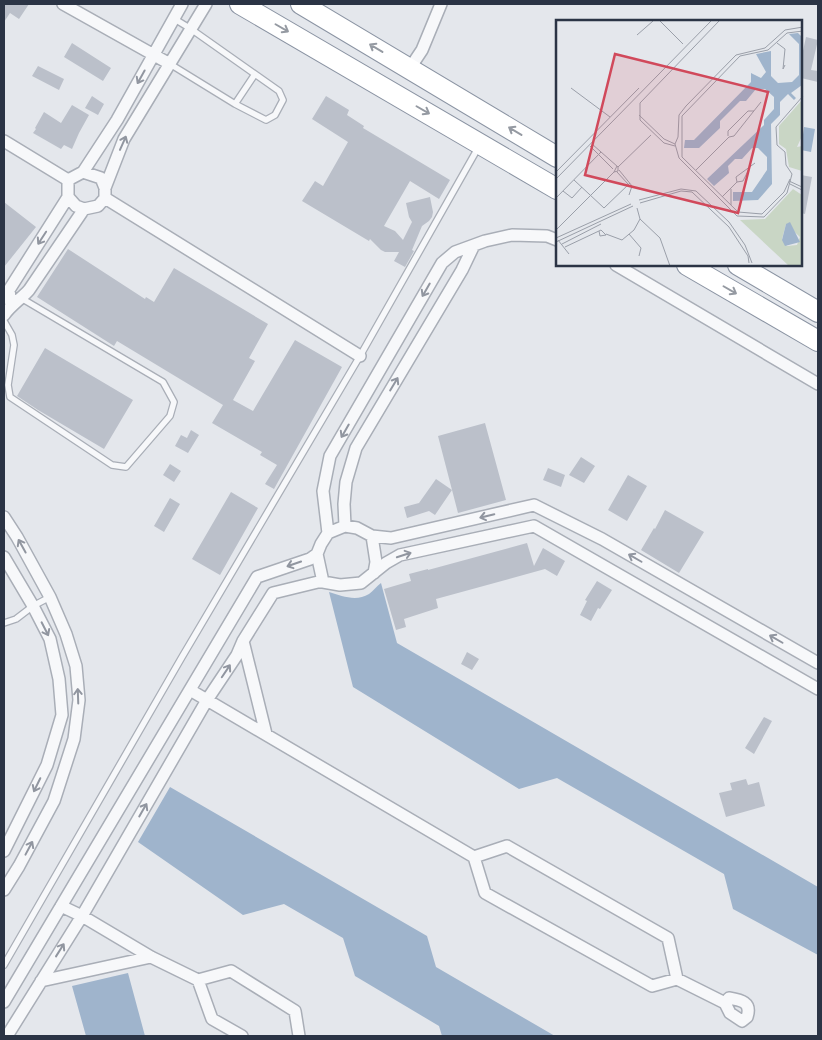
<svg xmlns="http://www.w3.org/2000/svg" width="822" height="1040" font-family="Commissioner,sans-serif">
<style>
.water{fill:#9fb4cc}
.building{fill:#bbc0ca}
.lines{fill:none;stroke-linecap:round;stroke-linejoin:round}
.lane-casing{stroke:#a9aeb7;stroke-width:8}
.street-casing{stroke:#a9aeb7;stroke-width:14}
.highway-casing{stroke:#8b94a3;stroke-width:22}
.lane{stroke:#f7f8fa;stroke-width:5.5}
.street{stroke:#f7f8fa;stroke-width:11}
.highway{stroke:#fff;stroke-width:20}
.oneway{stroke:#959aa2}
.oneway2{stroke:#9196a0}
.inset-road{fill:none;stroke:#9a9fa9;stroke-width:1}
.view{fill:#d1495b;fill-opacity:0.15;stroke:#d1495b;stroke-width:2.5}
.inset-edge{fill:none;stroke:#2b3445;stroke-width:2.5}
</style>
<rect width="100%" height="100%" fill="#e4e7ec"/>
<path class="water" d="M 804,127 L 815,129 L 811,152 L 801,150 Z
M 381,583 L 397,643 L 818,887 L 818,955 L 733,909 L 724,874 L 557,778 L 519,789 L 353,687 L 329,592 C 342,596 356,602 369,594 C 373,591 377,586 381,583 Z
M 170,787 L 427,936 L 436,967 L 555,1036 L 442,1036 L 439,1026 L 355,976 L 343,938 L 284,904 L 243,915 L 138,842 Z
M 128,973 L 145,1036 L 86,1036 L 72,986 Z"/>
<path class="building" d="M 4,4 L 29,4 L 19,19 L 10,13 L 4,22 Z
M 806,37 L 818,40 L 811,70 L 818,71 L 818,82 L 801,78 L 801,60 Z
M 72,43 L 111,68 L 103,81 L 64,57 Z
M 38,66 L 64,79 L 59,90 L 32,76 Z
M 92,96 L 104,104 L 98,115 L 85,108 Z
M 326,96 L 349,110 L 347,115 L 364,126 L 363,128 L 450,180 L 439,199 L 410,181 L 384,226 L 395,231 L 403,240 L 412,222 L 409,217 L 406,203 L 430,197 L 433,212 L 432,217 L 429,221 L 422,226 L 412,250 L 414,251 L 405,267 L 394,261 L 399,252 L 385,252 L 381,250 L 370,239 L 369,241 L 302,201 L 315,181 L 323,186 L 348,142 L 312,119 Z
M 72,105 L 89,115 L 79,133 L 72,149 L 64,145 L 61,149 L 33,133 L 36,129 L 35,128 L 44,112 L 61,123 Z
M 801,175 L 812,177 L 805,214 L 801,213 Z
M 4,202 L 36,227 L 4,267 Z
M 68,249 L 145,299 L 146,297 L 154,302 L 174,268 L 268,324 L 249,358 L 255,361 L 233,400 L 253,411 L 295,340 L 342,367 L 274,489 L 265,484 L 277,465 L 260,455 L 262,452 L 212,423 L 223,405 L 117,341 L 114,346 L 37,297 Z
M 45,348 L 133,400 L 104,449 L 38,410 L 17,396 Z
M 485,423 L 506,500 L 458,513 L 438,436 Z
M 191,430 L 199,435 L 188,453 L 175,446 L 181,435 L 187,438 Z
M 581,457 L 595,466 L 584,483 L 569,475 Z
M 170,464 L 181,471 L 174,482 L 163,475 Z
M 548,468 L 565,475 L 561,487 L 543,480 Z
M 628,475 L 647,486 L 627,521 L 608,510 Z
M 436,479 L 452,490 L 435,515 L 429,511 L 407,518 L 404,507 L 419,503 Z
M 231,492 L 258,508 L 220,575 L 192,559 Z
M 170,498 L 180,504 L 164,532 L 154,526 Z
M 665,510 L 704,532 L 679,573 L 641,550 L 654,528 L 655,529 Z
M 527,543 L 534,566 L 543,548 L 565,561 L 557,576 L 545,569 L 436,599 L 438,608 L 404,619 L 406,627 L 396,630 L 384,589 L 411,581 L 409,574 L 428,569 L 428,570 Z
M 597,581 L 612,590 L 600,609 L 598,608 L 591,621 L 580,615 L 587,601 L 585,600 Z
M 467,652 L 479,659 L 472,670 L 461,664 Z
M 764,717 L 772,721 L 754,754 L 745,748 Z
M 746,779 L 748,785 L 759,782 L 765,806 L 726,817 L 719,793 L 732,790 L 730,783 Z"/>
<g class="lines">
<defs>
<path id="lane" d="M 170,64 L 235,104 L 266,120 L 275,115 L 283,100 L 279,91 L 191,29 L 173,18
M 235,104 L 255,74
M 4,321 L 12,335 L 14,345 L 8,385 L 10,397 L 112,465 L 126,467 L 170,416 L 174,402 L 163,382 L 21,298
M 4,623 L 16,619 L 33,606 L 50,597
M 4,965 L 182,657 L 360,356 L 478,148"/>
<path id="street" d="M 63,4 L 170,64
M 410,68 L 422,50 L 441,4
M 4,141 L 68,180
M 83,172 L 117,120 L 182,4
M 105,188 L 101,178 L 83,172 L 68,180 L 68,197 L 76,206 L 84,209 L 98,206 L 105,198 L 105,188 L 124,139 L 206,4
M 105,198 L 360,356
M 616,265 L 818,384
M 11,306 L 9,290 L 68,197
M 4,315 C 11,305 21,299 29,290 L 84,209
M 4,517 L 17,537 L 50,597 L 66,634 L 76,666 L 79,700 L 74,739 L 54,801 L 19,866 L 4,890
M 345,526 L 344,504 L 346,482 L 356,448 L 462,270 L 474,245
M 328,533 L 323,491 L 330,456 L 442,263 L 455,252 L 485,241 L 512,235 L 547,236 L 557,240
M 372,536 L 376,562 L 374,573
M 317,554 L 323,582
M 4,557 L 33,606 L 50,639 L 59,679 L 62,715 L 47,765 L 4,851
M 243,641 L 266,734
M 190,690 L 474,857 L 485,893 L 652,986 L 677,979 L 725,1003 L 730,1013 L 742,1021 L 747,1017 C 752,1002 741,1000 729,998 L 725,1003
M 474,857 L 507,846 L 668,938 L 677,979
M 61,906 L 82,916 L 151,957 L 198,980 L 212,1019 L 242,1036
M 198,980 L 231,971 L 295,1011 L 299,1036
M 41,981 L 151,957
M 4,1002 L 257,577 L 310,559 L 317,554 L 321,544 L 328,533 L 345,526 L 357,528 L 372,536 L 391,538 L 534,505 L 602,539 L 818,663
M 7,1036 L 82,916 L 207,700 L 237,655 L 243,641 L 273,593 L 318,582 L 323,582 L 340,585 L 361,583 L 386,563 L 400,555 L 534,526 L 818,689"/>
<path id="highway" d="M 240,4 L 557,189
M 301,4 L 557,157
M 687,265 L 818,341
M 738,265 L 818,312"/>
</defs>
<use href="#lane" class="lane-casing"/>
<use href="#street" class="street-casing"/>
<use href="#highway" class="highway-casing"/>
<use href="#lane" class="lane"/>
<use href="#street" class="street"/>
<use href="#highway" class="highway"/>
</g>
<defs><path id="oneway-shaft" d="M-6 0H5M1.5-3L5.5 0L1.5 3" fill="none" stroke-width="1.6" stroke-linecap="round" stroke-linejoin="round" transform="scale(1.25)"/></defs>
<g class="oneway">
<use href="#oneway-shaft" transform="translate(282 28) rotate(30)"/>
<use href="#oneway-shaft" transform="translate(376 48) rotate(-149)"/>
<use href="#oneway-shaft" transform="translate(423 110) rotate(30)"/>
<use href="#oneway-shaft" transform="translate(515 131) rotate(-149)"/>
<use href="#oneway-shaft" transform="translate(730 290) rotate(30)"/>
</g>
<g class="oneway2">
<use href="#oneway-shaft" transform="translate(141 77) rotate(119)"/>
<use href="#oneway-shaft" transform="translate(123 143) rotate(-66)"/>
<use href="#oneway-shaft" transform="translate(42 238) rotate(123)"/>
<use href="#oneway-shaft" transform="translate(426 290) rotate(120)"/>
<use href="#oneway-shaft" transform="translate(394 384) rotate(-59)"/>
<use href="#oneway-shaft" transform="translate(345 431) rotate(120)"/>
<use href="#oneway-shaft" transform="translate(487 516) rotate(167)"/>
<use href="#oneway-shaft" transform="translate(22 546) rotate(-119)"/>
<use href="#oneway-shaft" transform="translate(404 555) rotate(-18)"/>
<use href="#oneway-shaft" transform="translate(635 558) rotate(-150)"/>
<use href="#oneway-shaft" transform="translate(294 564) rotate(161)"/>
<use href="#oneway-shaft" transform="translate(45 629) rotate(63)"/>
<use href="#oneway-shaft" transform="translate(776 639) rotate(-150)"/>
<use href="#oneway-shaft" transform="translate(226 671) rotate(-56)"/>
<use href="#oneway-shaft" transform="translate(78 696) rotate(-92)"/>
<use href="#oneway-shaft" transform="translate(37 785) rotate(116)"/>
<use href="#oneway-shaft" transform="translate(143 810) rotate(-60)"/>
<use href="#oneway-shaft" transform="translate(29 848) rotate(-62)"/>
<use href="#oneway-shaft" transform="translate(60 950) rotate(-58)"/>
</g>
<g transform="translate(556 20)">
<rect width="246" height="246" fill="#e4e7ec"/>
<path d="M 246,80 L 246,116 L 241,127 L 246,126 L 246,151 L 233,147 L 230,129 L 223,124 L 223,106 ZM 237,169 L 246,175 L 246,246 L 233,246 L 184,200 L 209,199 ZM 230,204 L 244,217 L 241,225 L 231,226 L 226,219 Z" fill="#c9d6c5" fill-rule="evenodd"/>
<path d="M 242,13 L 246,17 L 246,65 L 235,73 L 240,78 L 238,80 L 232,74 L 224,82 L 224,95 L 215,104 L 216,164 L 202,180 L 177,181 L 177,172 L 196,172 L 211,150 L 211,137 L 202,128 L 196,128 L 186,139 L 179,139 L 172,146 L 173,153 L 158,166 L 151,159 L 208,105 L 208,100 L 218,89 L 218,77 L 209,69 L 200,69 L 190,81 L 184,81 L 164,101 L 164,108 L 143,128 L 128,128 L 129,120 L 138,120 L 195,62 L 195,53 L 205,58 L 210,52 L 200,34 L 215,31 L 215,56 L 222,63 L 236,62 L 243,55 L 243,24 L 233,14 ZM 234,202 L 244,222 L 229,226 L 226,220 L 230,204 Z" fill="#9fb4cc"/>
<path class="inset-road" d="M 104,1 L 127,24M 247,7 L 229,10 L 209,28 L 180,35 L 130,86 L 123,95 L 122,117 L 119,124 L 123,138 L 181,196 L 208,197 L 231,173 L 236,154 L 230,145 L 229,132 L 221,125 L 220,107 L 247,76M 81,15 L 97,1M 221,23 L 229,29 L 227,49 L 229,45M 15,68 L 54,97M 83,95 L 108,119 L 119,124M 172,116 L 172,111 L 192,91 L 198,91M 36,124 L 62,147 L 62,151 L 58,152 L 61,146M 34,126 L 57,149M 119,126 L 108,123 L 84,100 L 84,83 L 163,1M 62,147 L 95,115M 63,150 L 76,166 L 73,175M 140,150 L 173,117 L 178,116 L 205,82M 0,152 L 83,68M 61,152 L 72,164M 0,159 L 155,1M 234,159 L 228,172 L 206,194 L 182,192 L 126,137 L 126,96 L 184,36 L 212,30 L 231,13 L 247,11M 18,160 L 48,188 L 74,163M 233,161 L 246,167 L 246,170 L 234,164M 181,162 L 180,157 L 199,143M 7,171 L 16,178 L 26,167M 166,177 L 181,162 L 187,161 L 193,149M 0,178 L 45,132M 83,180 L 125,169 L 140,171 L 173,202 L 189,225 L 196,243M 84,183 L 125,171 L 136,172 L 173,207 L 192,236 L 193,243M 175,185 L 175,169M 84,199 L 104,218 L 114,246M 0,210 L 58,152M 50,214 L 66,220 L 78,210 L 84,199 L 81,188M 73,214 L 85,228 L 83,236M 0,218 L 75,184M 2,220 L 13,234M 0,222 L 77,186M 6,224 L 45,204M 9,227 L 45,210 L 50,215 L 44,216 L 43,211"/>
<path class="view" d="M 59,34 L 212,72 L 182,193 L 29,155 Z"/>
<rect width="246" height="246" class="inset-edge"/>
</g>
<rect width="822" height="1040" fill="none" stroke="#2b3445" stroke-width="10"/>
</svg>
